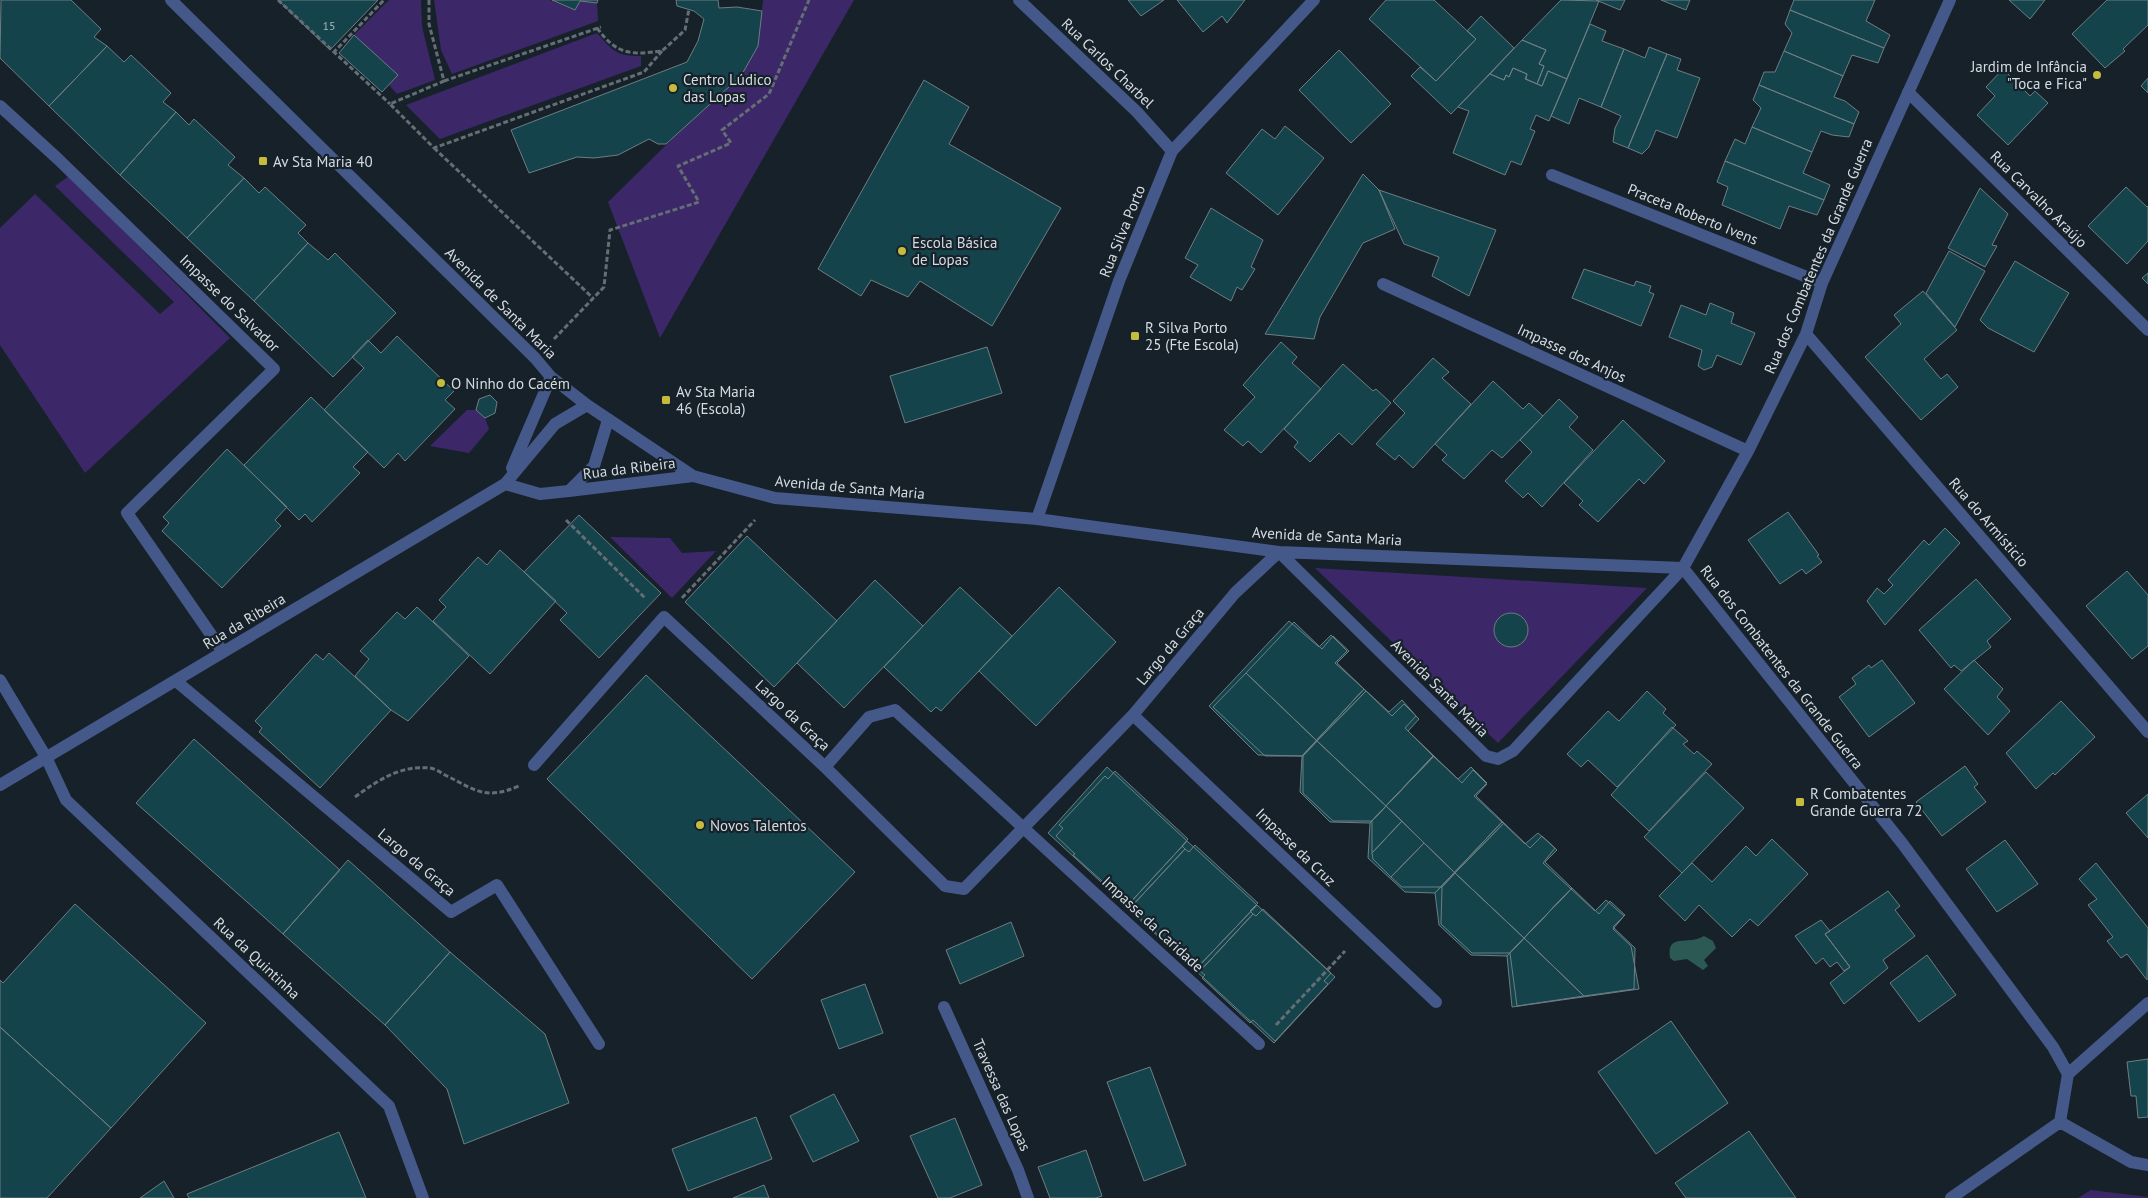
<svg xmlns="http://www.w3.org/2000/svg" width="2148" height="1198" font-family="'PT Sans',sans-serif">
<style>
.green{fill:#3c2868}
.water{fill:#2c5954}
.building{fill:#15434c;stroke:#6d7e82}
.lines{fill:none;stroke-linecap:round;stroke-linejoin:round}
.path{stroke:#656e75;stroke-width:3;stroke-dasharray:5 2.5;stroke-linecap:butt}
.minor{stroke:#445889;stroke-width:12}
.poi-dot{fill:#c5bc3d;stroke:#172129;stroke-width:2}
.labels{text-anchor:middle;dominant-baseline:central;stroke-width:4.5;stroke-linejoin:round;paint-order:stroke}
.number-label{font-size:12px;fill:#a5b6bc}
.street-label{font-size:15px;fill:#d5dce1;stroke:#172129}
.poi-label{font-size:15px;fill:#d5dce1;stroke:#172129;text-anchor:start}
</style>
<rect width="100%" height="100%" fill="#172129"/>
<path class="green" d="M 389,0 L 421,0 L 422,26 L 435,80 L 397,94 L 389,85 L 398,75 L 354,35 Z
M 434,0 L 550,0 L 574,10 L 580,1 L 597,3 L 598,21 L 452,74 L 441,50 Z
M 763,0 L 854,0 L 660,338 L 608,202 L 713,99 L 741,76 L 758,46 Z
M 597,33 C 613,51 616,56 641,56 L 641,66 L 440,139 L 406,105 Z
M 69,176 L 230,338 L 85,473 L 0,345 L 0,228 L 35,194 L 160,314 L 174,302 L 55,186 Z
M 467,410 L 476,410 L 485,418 L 489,429 L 469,453 L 430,446 Z
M 610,537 L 670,538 L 682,553 L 716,551 L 672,598 Z
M 1315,568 L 1647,588 L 1498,743 Z
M 2091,1190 L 2148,1197 L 2148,1198 L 2078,1198 Z"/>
<path class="water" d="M 1704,936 L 1713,941 L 1716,948 L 1704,960 L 1708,966 L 1703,970 L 1687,959 L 1674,961 L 1670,958 C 1666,932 1688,946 1704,936 Z"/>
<path class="building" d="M 1,0 L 71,0 L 101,29 L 94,37 L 107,46 L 49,106 L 0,58 Z
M 278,0 L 378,0 L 330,50 Z
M 552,0 L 598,0 L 597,3 L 580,1 L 575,10 Z
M 676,0 L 718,0 L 719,8 L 737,7 L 762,11 L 758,46 L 741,76 L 666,144 L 658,144 L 649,139 L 618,155 L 594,158 L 577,157 L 529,173 L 511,130 L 687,62 L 698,41 L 704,19 L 694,11 L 677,6 Z
M 1128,0 L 1164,0 L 1141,16 Z
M 1177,0 L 1245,0 L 1227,23 L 1222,16 L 1203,32 Z
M 1386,0 L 1434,0 L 1476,39 L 1436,81 L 1369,19 Z
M 1561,0 L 1599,1 L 1567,79 L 1548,71 L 1542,86 L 1537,84 L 1544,66 L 1539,64 L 1546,50 L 1522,40 Z
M 1596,0 L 1625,0 L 1620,10 Z
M 1661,0 L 1690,0 L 1686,10 Z
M 1794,0 L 1875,0 L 1866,21 L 1890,35 L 1884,48 L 1790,10 Z
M 2009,0 L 2045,0 L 2030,19 Z
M 2107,0 L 2148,0 L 2148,25 L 2123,49 L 2125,51 L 2105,68 L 2072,34 Z
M 1790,10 L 1884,48 L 1878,63 L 1852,55 L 1843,76 L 1784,51 L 1792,33 L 1785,24 Z
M 1481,16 L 1514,48 L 1451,114 L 1411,76 L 1420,67 L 1436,81 L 1476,39 L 1467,31 Z
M 1590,24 L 1606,31 L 1602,41 L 1624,49 L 1601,107 L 1579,98 L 1569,124 L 1551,116 Z
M 354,35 L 398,75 L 382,92 L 339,53 Z
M 1522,40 L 1546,50 L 1539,64 L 1544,66 L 1537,84 L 1525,79 L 1527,74 L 1513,68 L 1509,77 L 1506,75 L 1504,80 L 1490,74 Z
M 107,46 L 124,62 L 131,55 L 171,93 L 163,102 L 176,112 L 120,175 L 49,106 Z
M 1649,47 L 1667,54 L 1628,148 L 1613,142 L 1615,128 L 1621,116 L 1601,107 L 1624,49 L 1645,58 Z
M 1339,50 L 1391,104 L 1351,143 L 1299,90 Z
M 1784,51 L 1843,76 L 1834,97 L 1845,101 L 1859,112 L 1854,124 L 1759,85 L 1764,72 L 1775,72 Z
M 1667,54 L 1681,59 L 1677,70 L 1700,78 L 1677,138 L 1656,130 L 1649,147 L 1642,154 L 1628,148 Z
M 1513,68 L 1527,74 L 1526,79 L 1542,86 L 1548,71 L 1567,79 L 1549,121 L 1536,115 L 1530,129 L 1535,131 L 1521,165 L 1511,161 L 1505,175 L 1453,153 L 1469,111 L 1458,107 L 1490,74 L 1504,80 L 1506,75 L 1509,77 Z
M 2003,69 L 2030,96 L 2035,91 L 2048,103 L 2008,145 L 1977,115 L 1995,96 L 1986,87 Z
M 2148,78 L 2148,93 L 2141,86 Z
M 924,80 L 969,107 L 949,144 L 1061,208 L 992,326 L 920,281 L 908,297 L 871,280 L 861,296 L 818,269 Z
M 1759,85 L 1854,124 L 1849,137 L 1832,135 L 1821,131 L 1812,152 L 1752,127 L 1761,108 L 1753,100 Z
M 176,112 L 189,125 L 194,119 L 235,157 L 228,165 L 244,178 L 187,238 L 120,175 Z
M 1285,126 L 1324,158 L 1278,215 L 1226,173 L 1262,129 L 1275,139 Z
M 1752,127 L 1812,152 L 1803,173 L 1830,185 L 1824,200 L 1725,161 L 1735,139 L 1745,144 Z
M 1725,161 L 1824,200 L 1817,215 L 1789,206 L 1780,229 L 1722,205 L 1728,187 L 1717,182 Z
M 1363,174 L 1379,190 L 1395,229 L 1363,243 L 1320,317 L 1314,339 L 1265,334 Z
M 244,178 L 259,193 L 265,187 L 306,225 L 298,233 L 308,243 L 254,301 L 187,238 Z
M 2126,187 L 2147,207 L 2148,206 L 2148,241 L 2127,264 L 2088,226 Z
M 1980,188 L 2008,214 L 1992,245 L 1997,246 L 1985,267 L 1948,248 Z
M 1379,190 L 1496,230 L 1469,296 L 1432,276 L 1439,257 L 1404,244 Z
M 1211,208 L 1263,240 L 1251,267 L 1255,269 L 1242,290 L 1237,287 L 1231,301 L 1190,277 L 1198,265 L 1185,258 Z
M 308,243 L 328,260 L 335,253 L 396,313 L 333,377 L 254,301 Z
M 1949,251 L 1985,271 L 1955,327 L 1926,293 Z
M 2015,261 L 2069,293 L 2034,352 L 1988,328 L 1980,320 Z
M 1584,269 L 1634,286 L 1636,281 L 1651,286 L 1649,292 L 1654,294 L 1641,326 L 1572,298 Z
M 2148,273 L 2148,284 L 2142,278 Z
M 1923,291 L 1957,330 L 1924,359 L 1941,379 L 1947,374 L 1958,387 L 1921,420 L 1865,357 L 1901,324 L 1894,315 Z
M 1710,303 L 1734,313 L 1731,323 L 1755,333 L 1741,365 L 1717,355 L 1712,367 L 1704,370 L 1698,366 L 1702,350 L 1669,337 L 1681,305 L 1706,315 Z
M 397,336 L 454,391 L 445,400 L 455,409 L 405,461 L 398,453 L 384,468 L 324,410 L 364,368 L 352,357 L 368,340 L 381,353 Z
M 1281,342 L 1297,357 L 1292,363 L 1321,389 L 1261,453 L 1248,441 L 1243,446 L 1224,430 L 1255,397 L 1243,385 Z
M 987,347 L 1002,393 L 905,423 L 890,376 Z
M 1433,358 L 1449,372 L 1442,378 L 1471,404 L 1413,468 L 1399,455 L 1395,460 L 1376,444 L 1405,413 L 1393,401 Z
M 1343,364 L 1373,391 L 1376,389 L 1391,403 L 1352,445 L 1339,433 L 1310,462 L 1294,447 L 1298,442 L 1284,429 Z
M 1493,381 L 1523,409 L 1529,403 L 1543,416 L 1502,458 L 1492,450 L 1464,479 L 1442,460 L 1447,455 L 1435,444 Z
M 490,395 L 497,402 L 495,413 L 485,418 L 476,410 L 479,399 Z
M 311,397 L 368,452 L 353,467 L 360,473 L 312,522 L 305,514 L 299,520 L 244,465 Z
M 1559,399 L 1578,417 L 1569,427 L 1593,450 L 1542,507 L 1528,493 L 1523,498 L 1505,481 L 1532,452 L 1520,440 Z
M 1623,420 L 1665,461 L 1644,484 L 1639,479 L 1598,522 L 1579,505 L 1583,501 L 1564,483 Z
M 227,449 L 287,507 L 275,520 L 281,526 L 222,588 L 162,531 L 169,523 L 163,517 Z
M 1788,512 L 1819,555 L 1817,556 L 1822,562 L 1806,574 L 1802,569 L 1780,584 L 1748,540 Z
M 579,515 L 661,593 L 599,658 L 560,620 L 567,613 L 524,572 Z
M 1945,528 L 1960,543 L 1885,625 L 1867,601 L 1877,588 L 1884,594 L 1893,585 L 1888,580 L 1924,540 L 1929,545 Z
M 747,536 L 837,621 L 774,687 L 685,602 Z
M 500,550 L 556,601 L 490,674 L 433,621 L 446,607 L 439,600 L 478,557 L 487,565 Z
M 2127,571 L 2148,595 L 2148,646 L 2132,659 L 2086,606 Z
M 1976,579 L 2011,619 L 1987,641 L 1991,647 L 1961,671 L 1954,665 L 1951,668 L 1919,630 Z
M 875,580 L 923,626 L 844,708 L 797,663 Z
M 960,587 L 1012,636 L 941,711 L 936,707 L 931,712 L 884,667 Z
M 1059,587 L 1116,642 L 1036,726 L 979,671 Z
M 417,607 L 469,656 L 408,721 L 391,710 L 355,676 L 369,659 L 360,651 L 397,612 L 405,619 Z
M1494 630a17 17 0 1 1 34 0a17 17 0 1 1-34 0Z
M 1289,621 L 1319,647 L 1331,635 L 1347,651 L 1335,663 L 1364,689 L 1302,756 L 1258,755 L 1209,706 Z
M 1294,622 L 1322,649 L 1333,636 L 1349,651 L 1337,663 L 1366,691 L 1317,741 L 1246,673 Z
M 329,653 L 391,710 L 320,788 L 259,732 L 262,728 L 255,721 L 316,654 L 323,660 Z
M 1882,660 L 1915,703 L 1869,737 L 1839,697 L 1856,684 L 1852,678 L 1869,665 L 1871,668 Z
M 1974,660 L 2003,689 L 1997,697 L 2010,711 L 1988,735 L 1944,689 Z
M 1246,673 L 1317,741 L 1303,756 L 1265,756 L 1213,707 Z
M 646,675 L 855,872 L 752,979 L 547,779 Z
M 1364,689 L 1389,712 L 1402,700 L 1416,716 L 1405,728 L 1433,756 L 1370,823 L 1330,822 L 1300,792 L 1302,756 Z
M 1366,691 L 1392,716 L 1404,704 L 1419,719 L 1408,731 L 1434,756 L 1386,806 L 1317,741 Z
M 1647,691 L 1666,709 L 1663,713 L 1676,725 L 1617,787 L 1588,760 L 1581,767 L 1567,754 L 1608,711 L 1619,721 Z
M 2061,701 L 2095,737 L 2055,775 L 2053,773 L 2036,789 L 2006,753 Z
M 1672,727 L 1688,741 L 1683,744 L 1694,754 L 1697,751 L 1712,764 L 1649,831 L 1611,795 Z
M 194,739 L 340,870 L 283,934 L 136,803 Z
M 1317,741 L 1386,806 L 1372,821 L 1333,821 L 1303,793 L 1303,756 Z
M 1433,756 L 1458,779 L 1471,767 L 1487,783 L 1474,796 L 1502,822 L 1435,893 L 1405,892 L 1368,858 L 1370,823 Z
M 1434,756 L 1462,783 L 1473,770 L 1487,784 L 1476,796 L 1504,823 L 1455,873 L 1386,806 Z
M 1965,766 L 1978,784 L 1974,787 L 1986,802 L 1942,836 L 1916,802 Z
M 1107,767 L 1187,841 L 1127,906 L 1048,833 Z
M 1115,771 L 1188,839 L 1182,846 L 1185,849 L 1131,907 L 1073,855 L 1075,854 L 1056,836 L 1063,828 L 1059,825 L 1105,776 L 1108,779 Z
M 1706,772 L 1744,808 L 1682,873 L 1644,837 Z
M 2148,794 L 2148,838 L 2126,813 Z
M 1386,806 L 1402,821 L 1372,853 L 1372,821 Z
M 1402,821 L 1424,843 L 1391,877 L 1373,859 L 1372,853 Z
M 1502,822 L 1525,844 L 1538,833 L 1555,848 L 1543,863 L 1571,889 L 1507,956 L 1471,955 L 1439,925 L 1435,893 Z
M 1504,823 L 1530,848 L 1542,836 L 1557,850 L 1545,862 L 1572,888 L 1524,938 L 1455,873 Z
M 1772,839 L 1808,874 L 1758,926 L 1750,919 L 1732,937 L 1699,905 L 1685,921 L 1659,896 L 1692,863 L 1712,882 L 1746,846 L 1756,856 Z
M 2005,840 L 2038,884 L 1997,912 L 1966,869 Z
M 1187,841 L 1257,905 L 1195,970 L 1127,906 Z
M 1424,843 L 1455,873 L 1442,887 L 1402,887 L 1391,877 Z
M 1195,845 L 1258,903 L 1250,911 L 1253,914 L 1200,971 L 1192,964 L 1190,966 L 1136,916 L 1138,914 L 1131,907 L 1185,849 L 1189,852 Z
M 348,860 L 450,952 L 385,1025 L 283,934 Z
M 2096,863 L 2148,928 L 2147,980 L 2127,954 L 2121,958 L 2107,941 L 2113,937 L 2088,905 L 2097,899 L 2079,879 Z
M 1455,873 L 1524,938 L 1510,953 L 1472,953 L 1441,924 L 1442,887 Z
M 1572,888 L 1599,914 L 1610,901 L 1625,915 L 1613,927 L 1635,948 L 1634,989 L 1584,996 L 1524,938 Z
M 1571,889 L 1595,911 L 1606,900 L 1624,916 L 1613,929 L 1631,946 L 1639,989 L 1512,1007 L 1507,956 Z
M 1888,891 L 1900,906 L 1895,910 L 1915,936 L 1883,960 L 1888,968 L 1844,1004 L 1830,983 L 1850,967 L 1825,934 Z
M 75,904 L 206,1023 L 111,1128 L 0,1027 L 0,980 L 3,983 Z
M 1257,905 L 1335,977 L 1274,1043 L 1195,970 Z
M 1263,909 L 1331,973 L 1324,981 L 1328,984 L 1275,1041 L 1253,1020 L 1250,1023 L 1202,978 L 1205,975 L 1200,971 L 1253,914 L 1256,916 Z
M 1821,920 L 1830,931 L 1825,934 L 1850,967 L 1844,971 L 1837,962 L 1830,967 L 1823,958 L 1816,964 L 1795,936 Z
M 1011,922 L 1024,956 L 960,984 L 946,950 Z
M 1524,938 L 1584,996 L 1517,1006 L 1510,953 Z
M 450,952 L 545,1034 L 569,1103 L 464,1144 L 447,1089 L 385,1025 Z
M 1927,955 L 1956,995 L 1919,1022 L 1890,983 Z
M 865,984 L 883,1033 L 839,1049 L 821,1000 Z
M 1671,1021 L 1728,1103 L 1656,1154 L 1598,1072 Z
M 0,1027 L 111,1128 L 47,1198 L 0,1198 Z
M 2148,1059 L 2148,1117 L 2138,1118 L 2136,1096 L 2131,1096 L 2127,1062 Z
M 1150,1067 L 1186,1165 L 1144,1181 L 1107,1082 Z
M 834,1094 L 859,1141 L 813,1162 L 790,1116 Z
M 756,1117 L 772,1159 L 688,1191 L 672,1149 Z
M 955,1118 L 982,1185 L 950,1198 L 938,1198 L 910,1136 Z
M 1749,1131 L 1796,1198 L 1686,1198 L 1675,1183 Z
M 339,1132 L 366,1198 L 189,1198 L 187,1194 Z
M 1086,1150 L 1102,1196 L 1096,1198 L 1050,1198 L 1038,1167 Z
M 164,1181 L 174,1198 L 140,1198 Z
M 764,1185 L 769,1198 L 733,1198 Z"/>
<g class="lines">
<path class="path" d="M 278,0 L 390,104
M 429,0 L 429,24 L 444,81 L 390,104 L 434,148 L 644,72 L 662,51
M 597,28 C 617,55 630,55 662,51 L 685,30 L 689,9
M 333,53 L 384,0
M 444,81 L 601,27
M 434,148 L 593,298
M 554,339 L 604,287 L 610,230 L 699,202 L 678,166 L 731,143 L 722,130 L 769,94 L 809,0
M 566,520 L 645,598
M 682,598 L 755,520
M 355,797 C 377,781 400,765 429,768 C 435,768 441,773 447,776 C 477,791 486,800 519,786
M 1276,1025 L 1345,951"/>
<path class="minor" d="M 171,0 L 535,358 L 551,377 L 587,405 L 693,476 L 775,498 L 1037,519 L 1279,552 L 1683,568
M 1019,0 L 1137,112 L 1172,151
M 1908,92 L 2148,330
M 0,106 L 58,159 L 274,369 L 127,513 L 223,652
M 1552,175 L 1822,283
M 1383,284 L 1748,451
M 1806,334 L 2148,732
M 512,468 L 551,377
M 505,484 L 540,494 L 569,491 L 594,466 L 608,420
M 569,491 L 693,476
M 1037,519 L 1119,281 L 1172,151 L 1314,0
M 1683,568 L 1902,843 L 2053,1047 L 2068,1074
M 0,680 L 46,757 L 66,800 L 389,1106 L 423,1198
M 176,681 L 451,912 L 497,885 L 599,1044
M 1133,715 L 1436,1002
M 534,765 L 664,617 L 825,767 L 945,886 L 964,889 L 1133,715 L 1235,593 L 1279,552 L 1486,756 L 1498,759 L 1513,751 L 1683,568 L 1748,451 L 1806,334 L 1822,283 L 1950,0
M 825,767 L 869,717 L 895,710 L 1259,1044
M 0,785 L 505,484 L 555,424 L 587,405
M 944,1007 L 1018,1170 L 1028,1198
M 2068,1074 L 2148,1003
M 2060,1122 L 2131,1162 L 2148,1165
M 1951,1198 L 2060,1122 L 2068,1074"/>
</g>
<g class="poi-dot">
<circle cx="2097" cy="75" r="5"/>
<circle cx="673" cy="88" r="5"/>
<rect x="258" y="156" width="10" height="10" rx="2.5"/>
<circle cx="902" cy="251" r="5"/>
<rect x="1130" y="331" width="10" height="10" rx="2.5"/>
<circle cx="441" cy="383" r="5"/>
<rect x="661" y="395" width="10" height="10" rx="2.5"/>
<rect x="1795" y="797" width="10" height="10" rx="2.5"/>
<circle cx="700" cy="825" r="5"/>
</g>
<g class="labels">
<g class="number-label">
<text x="329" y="25">15</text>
</g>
<g class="street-label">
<text transform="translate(1108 63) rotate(44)">Rua Carlos Charbel</text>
<text transform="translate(2039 199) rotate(45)">Rua Carvalho Araújo</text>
<text transform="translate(1693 214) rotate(22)">Praceta Roberto Ivens</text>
<text transform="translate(1122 231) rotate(-68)">Rua Silva Porto</text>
<text transform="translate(1818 256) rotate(-67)">Rua dos Combatentes da Grande Guerra</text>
<text transform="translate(230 303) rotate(44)">Impasse do Salvador</text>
<text transform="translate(501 303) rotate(45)">Avenida de Santa Maria</text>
<text transform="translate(1572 353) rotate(25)">Impasse dos Anjos</text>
<text transform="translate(629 468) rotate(-7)">Rua da Ribeira</text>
<text transform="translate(850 487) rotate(5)">Avenida de Santa Maria</text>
<text transform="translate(1989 522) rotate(49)">Rua do Armísticio</text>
<text transform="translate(1327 536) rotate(3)">Avenida de Santa Maria</text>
<text transform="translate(244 621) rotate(-31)">Rua da Ribeira</text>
<text transform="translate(1170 646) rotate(-50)">Largo da Graça</text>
<text transform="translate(1782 667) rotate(52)">Rua dos Combatentes da Grande Guerra</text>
<text transform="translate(1440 688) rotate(45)">Avenida Santa Maria</text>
<text transform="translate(793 715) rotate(43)">Largo da Graça</text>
<text transform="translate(1296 847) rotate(44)">Impasse da Cruz</text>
<text transform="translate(417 862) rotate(40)">Largo da Graça</text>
<text transform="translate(1153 924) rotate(43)">Impasse da Caridade</text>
<text transform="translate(257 958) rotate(43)">Rua da Quintinha</text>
<text transform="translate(1002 1095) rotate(66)">Travessa das Lopas</text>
</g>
<g class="poi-label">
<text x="2087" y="66" text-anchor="end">Jardim de Infância<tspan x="2087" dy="17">"Toca e Fica"</tspan></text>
<text x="683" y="79">Centro Lúdico<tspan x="683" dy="17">das Lopas</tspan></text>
<text x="273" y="161">Av Sta Maria 40</text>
<text x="912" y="242">Escola Básica<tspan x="912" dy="17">de Lopas</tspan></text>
<text x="1145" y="327">R Silva Porto<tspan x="1145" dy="17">25 (Fte Escola)</tspan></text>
<text x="451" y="383">O Ninho do Cacém</text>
<text x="676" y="391">Av Sta Maria<tspan x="676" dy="17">46 (Escola)</tspan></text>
<text x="1810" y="793">R Combatentes<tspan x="1810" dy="17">Grande Guerra 72</tspan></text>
<text x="710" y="825">Novos Talentos</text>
</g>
</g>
</svg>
